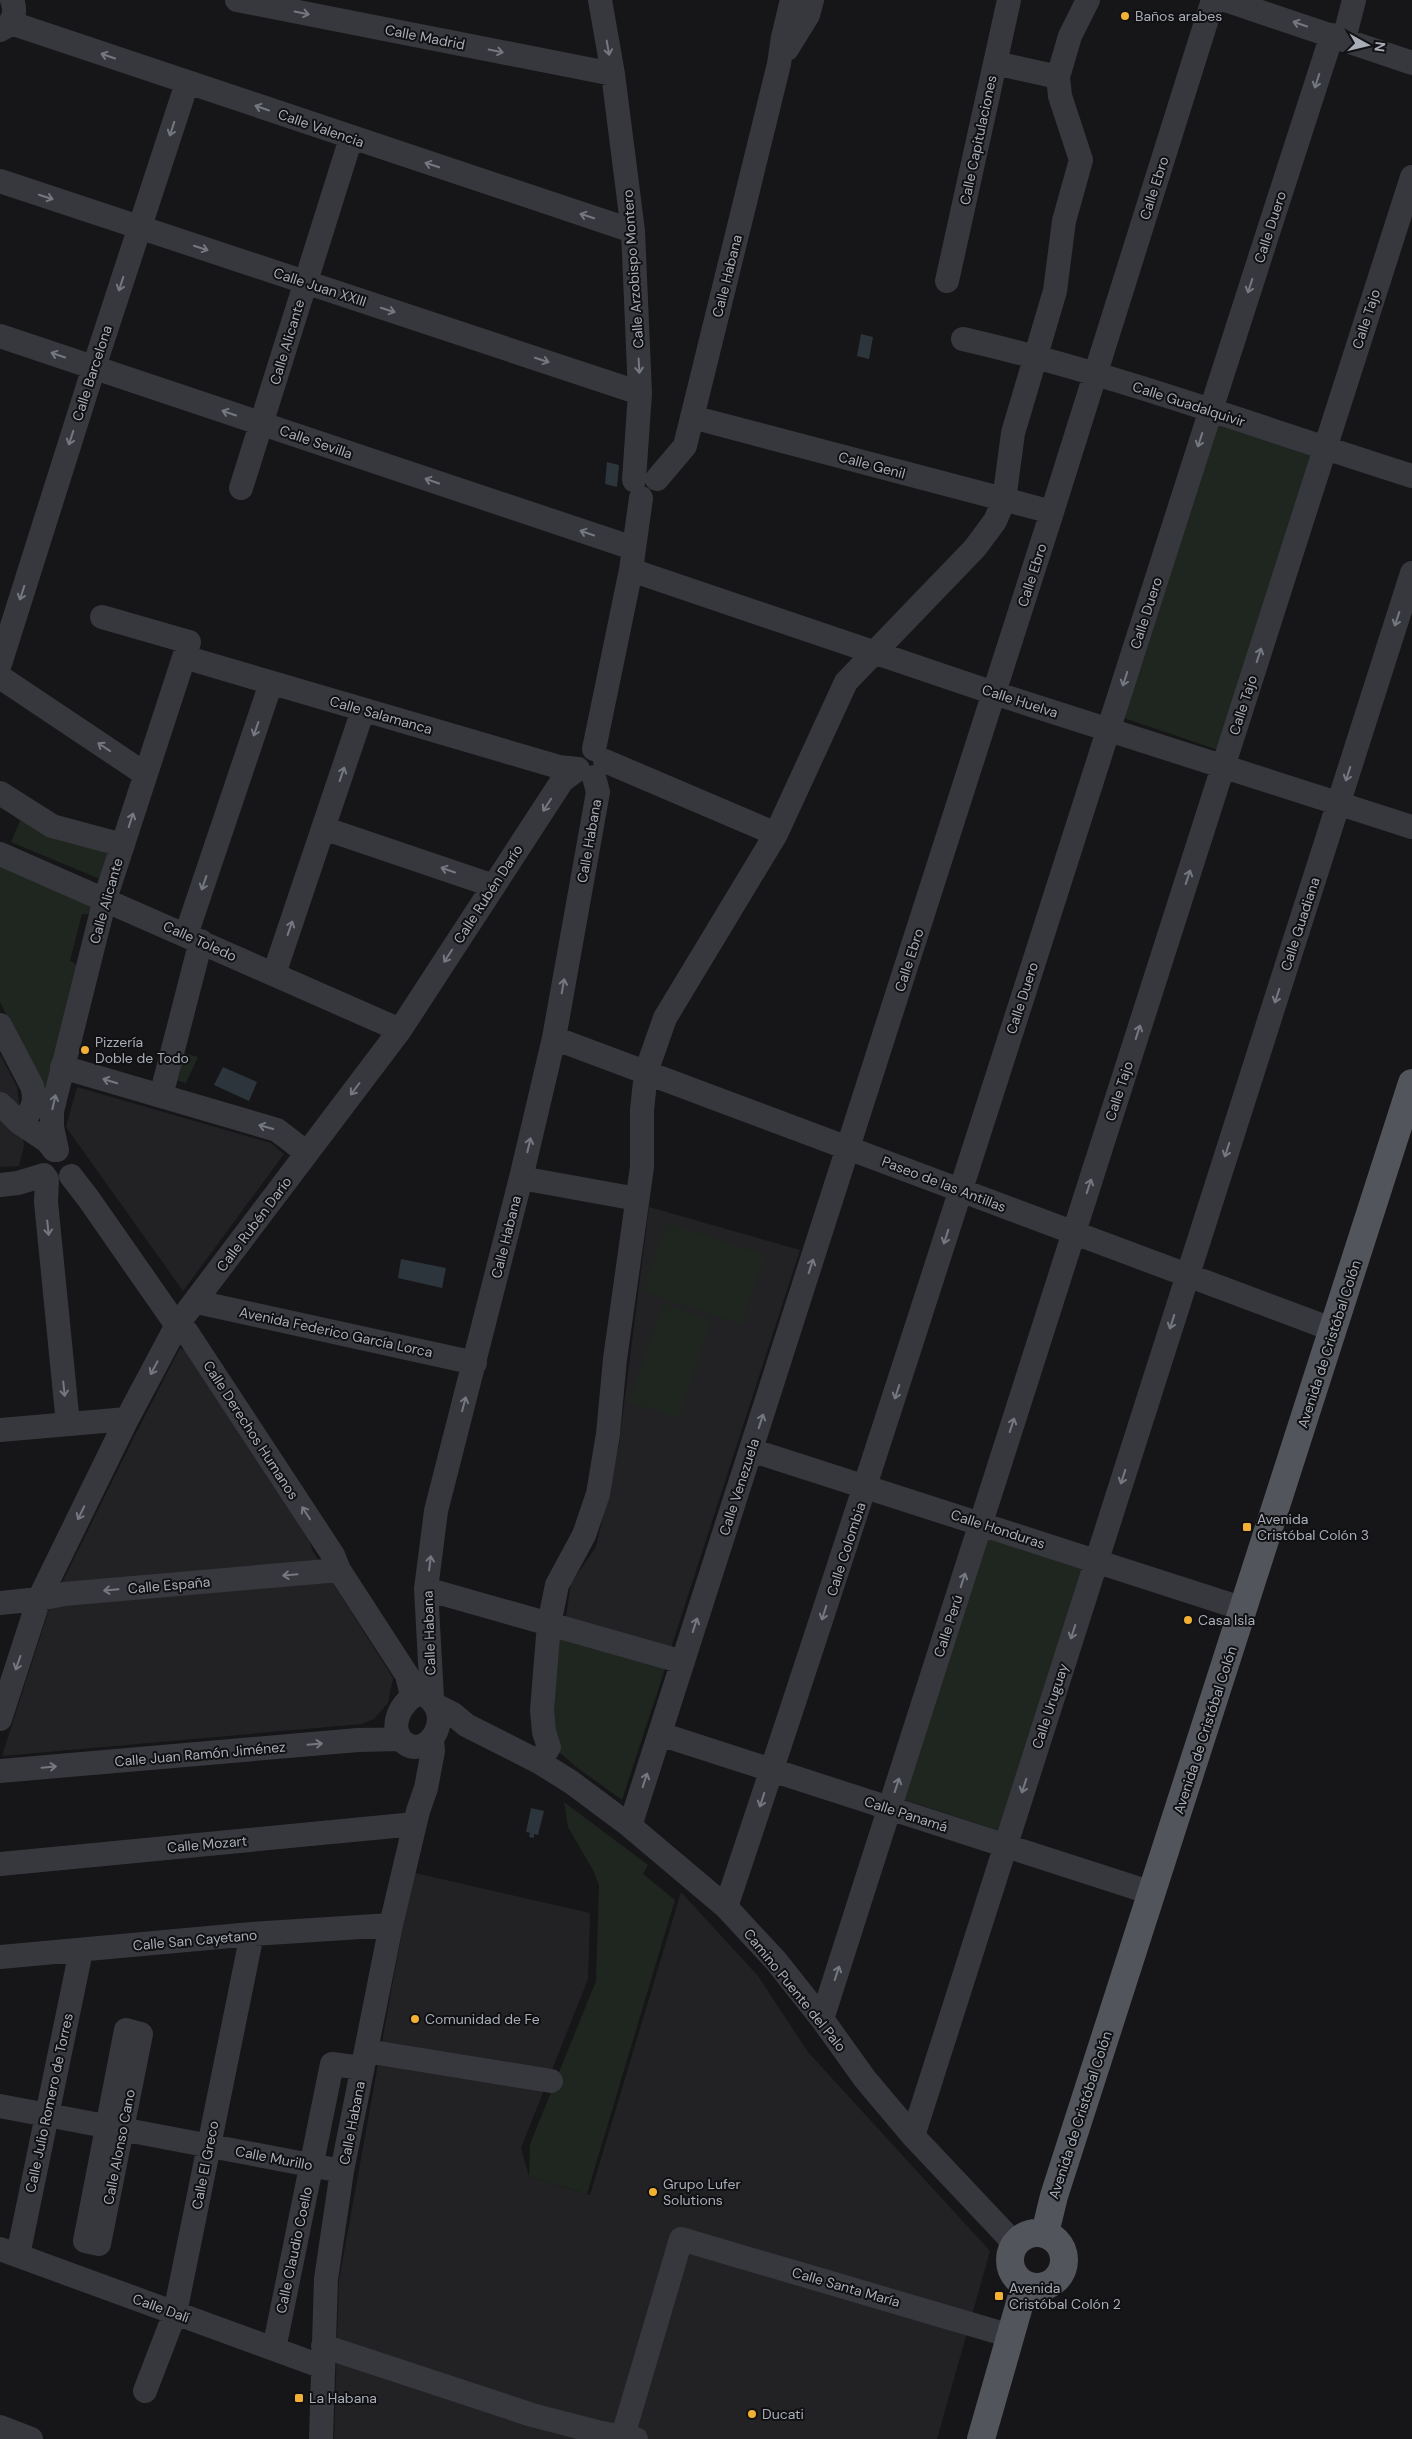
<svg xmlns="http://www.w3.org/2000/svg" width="1412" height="2439" font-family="'DM Sans',sans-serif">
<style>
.built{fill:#222225}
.green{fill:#1e261f}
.water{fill:#2c353c}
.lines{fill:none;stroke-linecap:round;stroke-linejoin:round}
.minor{stroke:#37383d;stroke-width:24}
.major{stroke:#53555c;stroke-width:28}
.oneway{stroke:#757881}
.poi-dot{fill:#f2b134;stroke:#111113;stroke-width:2}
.labels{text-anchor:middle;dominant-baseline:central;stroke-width:4;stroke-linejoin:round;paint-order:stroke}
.poi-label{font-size:14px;fill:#a8adb8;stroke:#111113;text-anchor:start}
.street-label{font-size:14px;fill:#a8adb8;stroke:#111113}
</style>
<rect width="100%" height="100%" fill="#161618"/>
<path class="built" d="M 0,1054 L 17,1087 L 24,1146 L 19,1166 L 0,1167 Z
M 77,1087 L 271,1143 L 284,1154 L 183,1291 L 66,1127 Z
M 649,1207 L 800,1250 L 671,1648 L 566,1617 L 571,1583 L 596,1547 L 619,1444 Z
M 180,1348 L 189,1352 L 306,1528 L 312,1550 L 393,1678 L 388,1703 L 374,1719 L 362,1724 L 2,1756 L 49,1609 L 133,1439 Z
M 415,1873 L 590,1913 L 588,1979 L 521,2148 L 529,2176 L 590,2195 L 681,1892 L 758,1976 L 808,2052 L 990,2251 L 937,2439 L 334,2439 L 339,2280 L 403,1926 Z"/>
<path class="green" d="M 1217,421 L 1317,452 L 1218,750 L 1121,717 Z
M 22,816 L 111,849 L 102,880 L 11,842 Z
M 0,865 L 93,905 L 91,914 L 82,914 L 70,961 L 79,966 L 47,1096 L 0,1002 Z
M 184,1053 L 198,1057 L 186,1083 L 175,1080 Z
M 667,1222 L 765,1255 L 741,1325 L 643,1291 Z
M 663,1303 L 711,1320 L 678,1419 L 629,1402 Z
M 988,1537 L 1086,1570 L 1000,1831 L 902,1799 Z
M 553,1637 L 665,1669 L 622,1800 L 575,1766 L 551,1745 Z
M 564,1802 L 648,1865 L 643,1874 L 675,1900 L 587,2194 L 529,2176 L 530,2144 L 596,1981 L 599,1885 L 593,1870 L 568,1827 Z"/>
<path class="water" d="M 861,334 L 873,337 L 869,359 L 857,356 Z
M 607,462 L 619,465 L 617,487 L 605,484 Z
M 223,1067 L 257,1082 L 249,1101 L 214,1085 Z
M 401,1259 L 446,1268 L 442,1288 L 398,1278 Z
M 531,1808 L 544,1811 L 538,1835 L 534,1834 L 534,1838 L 529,1837 L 530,1833 L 526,1832 Z"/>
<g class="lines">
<path class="minor" d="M 237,0 L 613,74
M 600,0 L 613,74 L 633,231 L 640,393 L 634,480
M 1225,0 L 1412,63
M 11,23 L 633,231
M 0,30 C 13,24 17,13 12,0
M 1344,39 L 1354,0
M 787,49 L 808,15 L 812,0
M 995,63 L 1058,77
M 0,181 L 640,393
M 947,281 L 1009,0
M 0,336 L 633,548
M 963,339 C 1116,374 1263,429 1412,476
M 692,417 L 1052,512
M 657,479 L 685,446 L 779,64 L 783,37 L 792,0
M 241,488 L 351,138
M 631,570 L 994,693 L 1412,827
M 184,657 L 559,767 L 578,769
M 0,664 L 94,367 L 187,83
M 0,677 L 145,774
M 594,749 L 631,570 L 641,498
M 605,761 L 776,834
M 0,793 L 52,826 L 123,845
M 323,828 L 494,886
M 0,854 L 400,1030
M 186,935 L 271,683
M 274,974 L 363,710
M 0,1025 L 32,1086 C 37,1102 32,1112 20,1123
M 554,1038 L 1334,1330
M 62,1067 L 277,1130 L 307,1153
M 161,1096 L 201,941
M 0,1104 L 20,1123 L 47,1141 L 54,1150
M 57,1150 L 52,1127 L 52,1111 L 105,899 L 189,642 L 102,617
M 71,1176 L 88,1198 L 173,1320 L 186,1331 L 333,1555 L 339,1570 L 407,1675 L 412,1696
M 521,1178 L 637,1199
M 47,1179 L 46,1202 L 68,1424
M 0,1185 L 18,1183 L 44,1175
M 197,1302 L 475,1363
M 0,1430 L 127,1419
M 751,1450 L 1244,1609
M 426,1589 L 683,1662
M 0,1603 L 39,1599 L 64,1594 L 339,1570
M 421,1693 C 458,1711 430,1759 406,1744 C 386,1731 400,1699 421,1693 Z
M 432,1698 L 426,1589 L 436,1511 L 521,1178 L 554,1038 L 598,792 L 594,777
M 435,1705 L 453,1714 L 466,1725 L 539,1762 L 571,1782 L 630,1826 L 726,1907 L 776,1961 L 822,2019 L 865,2079 L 913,2136 L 1015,2244
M 0,1719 L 39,1599 L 127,1419 L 177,1325 L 400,1030 L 562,781 L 578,769
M 660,1734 L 1152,1893
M 539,1762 L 549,1747 L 544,1732 L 542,1710 L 549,1624 L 557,1585 L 584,1535 L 598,1494 L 608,1434 L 615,1359 L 642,1167 L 642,1110 L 646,1072 L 665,1018 L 776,834 L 846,682 L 975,548 L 995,521 L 1004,500 L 1013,433 L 1055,291 L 1064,221 L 1081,160 L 1060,96 L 1058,77 L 1070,36 L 1088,0
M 0,1771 L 358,1740 L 400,1739
M 630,1826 L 1052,512 L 1213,0
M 0,1864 L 415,1824
M 726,1907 C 934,1285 1129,659 1332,35
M 0,1957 L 252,1934 L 391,1925
M 822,2019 L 1412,177
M 126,2030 L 141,2034 L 99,2244 L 85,2241 Z
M 366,2051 L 551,2081
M 0,2106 L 342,2171
M 913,2136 L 1412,573
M 0,2249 L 323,2367
M 18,2255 L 81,1951
M 323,2346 L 532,2415 L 602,2433 L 636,2439
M 274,2349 L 332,2064 L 362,2068
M 145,2391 L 175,2313 L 252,1934
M 0,2427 L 31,2439
M 321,2439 L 326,2279 L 342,2171 L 391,1925 L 418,1811 L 426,1788 L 433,1751 L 432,1740
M 622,2439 L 681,2239 L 1011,2336"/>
<path class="major" d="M1010 2260a27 27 0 1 1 54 0a27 27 0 1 1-54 0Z
M 1045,2233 L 1054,2196 L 1412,1083
M 981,2439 L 1025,2285"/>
</g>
<defs><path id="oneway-shaft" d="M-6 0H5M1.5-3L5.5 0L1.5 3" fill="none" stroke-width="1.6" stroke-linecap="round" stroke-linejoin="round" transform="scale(1.25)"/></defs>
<g class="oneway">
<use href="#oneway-shaft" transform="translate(302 13) rotate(11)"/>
<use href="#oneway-shaft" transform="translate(1300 24) rotate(-161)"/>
<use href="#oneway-shaft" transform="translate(608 48) rotate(80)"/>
<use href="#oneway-shaft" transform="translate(496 51) rotate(11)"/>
<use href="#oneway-shaft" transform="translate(108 56) rotate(-161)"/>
<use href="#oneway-shaft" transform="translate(1317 81) rotate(108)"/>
<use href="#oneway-shaft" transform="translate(262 108) rotate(-161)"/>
<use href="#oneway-shaft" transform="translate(172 129) rotate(108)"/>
<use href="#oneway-shaft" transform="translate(432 165) rotate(-162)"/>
<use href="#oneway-shaft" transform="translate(46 197) rotate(18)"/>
<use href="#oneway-shaft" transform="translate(587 216) rotate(-162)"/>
<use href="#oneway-shaft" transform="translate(201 248) rotate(18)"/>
<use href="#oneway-shaft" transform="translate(121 284) rotate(108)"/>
<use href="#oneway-shaft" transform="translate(1250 286) rotate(108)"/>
<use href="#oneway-shaft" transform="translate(388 310) rotate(18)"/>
<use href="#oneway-shaft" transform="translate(58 355) rotate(-161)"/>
<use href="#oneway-shaft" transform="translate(542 360) rotate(18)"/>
<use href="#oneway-shaft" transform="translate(639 366) rotate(87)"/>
<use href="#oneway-shaft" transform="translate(229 413) rotate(-161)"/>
<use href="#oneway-shaft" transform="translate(71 438) rotate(108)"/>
<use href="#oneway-shaft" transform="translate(1200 440) rotate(108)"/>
<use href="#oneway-shaft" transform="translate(432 481) rotate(-161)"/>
<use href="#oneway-shaft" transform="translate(587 533) rotate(-161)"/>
<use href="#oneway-shaft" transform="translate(22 593) rotate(108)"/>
<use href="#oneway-shaft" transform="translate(1397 619) rotate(108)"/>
<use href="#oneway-shaft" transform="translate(1259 655) rotate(-72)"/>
<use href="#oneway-shaft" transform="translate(1125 679) rotate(108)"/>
<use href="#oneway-shaft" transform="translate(256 729) rotate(109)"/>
<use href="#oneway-shaft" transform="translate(104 747) rotate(-146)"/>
<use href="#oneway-shaft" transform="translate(342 774) rotate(-71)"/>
<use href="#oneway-shaft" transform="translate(1348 774) rotate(108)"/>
<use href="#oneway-shaft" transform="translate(547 805) rotate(123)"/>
<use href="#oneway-shaft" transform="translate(131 820) rotate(-72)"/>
<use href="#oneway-shaft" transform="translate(448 870) rotate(-161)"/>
<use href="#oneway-shaft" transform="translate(1188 877) rotate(-72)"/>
<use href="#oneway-shaft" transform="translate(204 883) rotate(109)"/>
<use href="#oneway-shaft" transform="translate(290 928) rotate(-71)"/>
<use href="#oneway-shaft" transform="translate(448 956) rotate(123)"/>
<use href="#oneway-shaft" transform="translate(563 986) rotate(-80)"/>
<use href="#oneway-shaft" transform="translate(1277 996) rotate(108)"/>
<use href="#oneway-shaft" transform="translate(1138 1032) rotate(-72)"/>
<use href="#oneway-shaft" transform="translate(110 1081) rotate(-163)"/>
<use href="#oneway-shaft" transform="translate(355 1089) rotate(127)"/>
<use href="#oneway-shaft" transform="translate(54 1102) rotate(-77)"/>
<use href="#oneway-shaft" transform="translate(266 1127) rotate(-164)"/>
<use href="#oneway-shaft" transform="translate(529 1145) rotate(-77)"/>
<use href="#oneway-shaft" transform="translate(1227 1150) rotate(108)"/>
<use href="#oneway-shaft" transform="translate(1089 1186) rotate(-72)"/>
<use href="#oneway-shaft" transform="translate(48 1228) rotate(84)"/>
<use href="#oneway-shaft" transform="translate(946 1237) rotate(108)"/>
<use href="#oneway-shaft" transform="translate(811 1266) rotate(-72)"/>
<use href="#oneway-shaft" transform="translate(1172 1322) rotate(108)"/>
<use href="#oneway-shaft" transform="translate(154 1368) rotate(118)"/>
<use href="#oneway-shaft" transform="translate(64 1389) rotate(84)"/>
<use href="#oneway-shaft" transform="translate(897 1392) rotate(108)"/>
<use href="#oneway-shaft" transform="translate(464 1404) rotate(-75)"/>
<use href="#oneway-shaft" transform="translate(761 1421) rotate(-72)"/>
<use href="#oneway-shaft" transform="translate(1012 1425) rotate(-72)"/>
<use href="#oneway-shaft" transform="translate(1123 1477) rotate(108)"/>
<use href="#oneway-shaft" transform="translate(81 1513) rotate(116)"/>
<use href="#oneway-shaft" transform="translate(306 1513) rotate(-123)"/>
<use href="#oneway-shaft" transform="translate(430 1563) rotate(-83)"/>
<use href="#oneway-shaft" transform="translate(290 1575) rotate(175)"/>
<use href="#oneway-shaft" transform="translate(963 1580) rotate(-72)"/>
<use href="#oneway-shaft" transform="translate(111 1590) rotate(175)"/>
<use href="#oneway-shaft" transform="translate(824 1613) rotate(108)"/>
<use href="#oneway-shaft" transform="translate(695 1625) rotate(-72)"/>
<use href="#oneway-shaft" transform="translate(1073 1632) rotate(108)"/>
<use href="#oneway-shaft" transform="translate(18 1663) rotate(109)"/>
<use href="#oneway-shaft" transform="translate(315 1744) rotate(-5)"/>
<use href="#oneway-shaft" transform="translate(49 1767) rotate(-5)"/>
<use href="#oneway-shaft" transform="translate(645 1780) rotate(-72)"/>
<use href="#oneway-shaft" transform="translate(897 1785) rotate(-72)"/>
<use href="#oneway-shaft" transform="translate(1024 1786) rotate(108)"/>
<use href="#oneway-shaft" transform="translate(762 1800) rotate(108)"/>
<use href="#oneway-shaft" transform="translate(837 1973) rotate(-72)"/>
</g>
<g class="poi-dot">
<circle cx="1125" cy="16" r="5"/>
<circle cx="85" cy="1050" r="5"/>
<rect x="1242" y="1522" width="10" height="10" rx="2.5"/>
<circle cx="1188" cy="1620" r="5"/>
<circle cx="415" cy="2019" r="5"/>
<circle cx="653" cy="2192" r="5"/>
<rect x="994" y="2291" width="10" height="10" rx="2.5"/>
<rect x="294" y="2393" width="10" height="10" rx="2.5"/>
<circle cx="752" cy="2414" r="5"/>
</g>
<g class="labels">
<g class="poi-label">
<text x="1135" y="16">Baños arabes</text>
<text x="95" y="1042">Pizzería<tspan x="95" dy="16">Doble de Todo</tspan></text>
<text x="1257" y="1519">Avenida<tspan x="1257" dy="16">Cristóbal Colón 3</tspan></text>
<text x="1198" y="1620">Casa Isla</text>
<text x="425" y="2019">Comunidad de Fe</text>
<text x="663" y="2184">Grupo Lufer<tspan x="663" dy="16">Solutions</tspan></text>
<text x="1009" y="2288">Avenida<tspan x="1009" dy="16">Cristóbal Colón 2</tspan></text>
<text x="309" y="2398">La Habana</text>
<text x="762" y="2414">Ducati</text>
</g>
<g class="street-label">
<text transform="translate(425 37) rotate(11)">Calle Madrid</text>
<text transform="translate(321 128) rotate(19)">Calle Valencia</text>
<text transform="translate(978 140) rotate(-78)">Calle Capitulaciones</text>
<text transform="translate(1154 188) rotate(-72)">Calle Ebro</text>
<text transform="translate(1270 227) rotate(-72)">Calle Duero</text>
<text transform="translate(633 269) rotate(-94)">Calle Arzobispo Montero</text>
<text transform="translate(727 276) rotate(-76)">Calle Habana</text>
<text transform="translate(320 287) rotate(18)">Calle Juan XXIII</text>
<text transform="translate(1366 319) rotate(-72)">Calle Tajo</text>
<text transform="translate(287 342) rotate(-73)">Calle Alicante</text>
<text transform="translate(92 373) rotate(-72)">Calle Barcelona</text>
<text transform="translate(1189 404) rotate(18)">Calle Guadalquivir</text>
<text transform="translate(316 442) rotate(19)">Calle Sevilla</text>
<text transform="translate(872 465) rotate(15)">Calle Genil</text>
<text transform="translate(1032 575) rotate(-72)">Calle Ebro</text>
<text transform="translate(1146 613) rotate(-72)">Calle Duero</text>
<text transform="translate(1020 701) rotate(18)">Calle Huelva</text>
<text transform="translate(1243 705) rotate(-72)">Calle Tajo</text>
<text transform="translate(381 715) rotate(16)">Calle Salamanca</text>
<text transform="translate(589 841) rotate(-80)">Calle Habana</text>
<text transform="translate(488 894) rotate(-57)">Calle Rubén Darío</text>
<text transform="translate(106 901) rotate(-74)">Calle Alicante</text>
<text transform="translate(1300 924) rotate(-72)">Calle Guadiana</text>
<text transform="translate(200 941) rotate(24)">Calle Toledo</text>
<text transform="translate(909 960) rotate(-72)">Calle Ebro</text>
<text transform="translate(1022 998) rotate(-72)">Calle Duero</text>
<text transform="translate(1119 1091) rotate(-72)">Calle Tajo</text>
<text transform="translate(944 1184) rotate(21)">Paseo de las Antillas</text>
<text transform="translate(254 1224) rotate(-53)">Calle Rubén Darío</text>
<text transform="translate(506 1237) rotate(-76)">Calle Habana</text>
<text transform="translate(336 1332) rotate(12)">Avenida Federico García Lorca</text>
<text transform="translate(1329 1344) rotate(-72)">Avenida de Cristóbal Colón</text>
<text transform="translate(251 1430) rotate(57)">Calle Derechos Humanos</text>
<text transform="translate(739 1487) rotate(-72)">Calle Venezuela</text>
<text transform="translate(998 1529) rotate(18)">Calle Honduras</text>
<text transform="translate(846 1549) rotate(-72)">Calle Colombia</text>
<text transform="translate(169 1585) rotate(-5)">Calle España</text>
<text transform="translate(948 1626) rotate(-72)">Calle Perú</text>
<text transform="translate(429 1633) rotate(-92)">Calle Habana</text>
<text transform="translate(1050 1706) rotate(-72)">Calle Uruguay</text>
<text transform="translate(1205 1730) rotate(-72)">Avenida de Cristóbal Colón</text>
<text transform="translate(200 1754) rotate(-5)">Calle Juan Ramón Jiménez</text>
<text transform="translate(906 1814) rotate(18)">Calle Panamá</text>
<text transform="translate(207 1844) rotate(-5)">Calle Mozart</text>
<text transform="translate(195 1940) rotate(-5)">Calle San Cayetano</text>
<text transform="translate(795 1990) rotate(51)">Camino Puente del Palo</text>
<text transform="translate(49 2103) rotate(-78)">Calle Julio Romero de Torres</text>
<text transform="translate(1080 2115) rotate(-72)">Avenida de Cristóbal Colón</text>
<text transform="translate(352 2123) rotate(-79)">Calle Habana</text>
<text transform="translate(119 2147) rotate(-79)">Calle Alonso Cano</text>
<text transform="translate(274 2158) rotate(11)">Calle Murillo</text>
<text transform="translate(205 2165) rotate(-79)">Calle El Greco</text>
<text transform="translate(294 2250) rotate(-78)">Calle Claudio Coello</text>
<text transform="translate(846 2287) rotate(16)">Calle Santa María</text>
<text transform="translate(161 2308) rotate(20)">Calle Dalí</text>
</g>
</g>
<g transform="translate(1367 45) rotate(98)" stroke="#111113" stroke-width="4" paint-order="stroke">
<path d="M0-4L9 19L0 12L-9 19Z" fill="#a8adb8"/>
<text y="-8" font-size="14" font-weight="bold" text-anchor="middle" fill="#a8adb8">N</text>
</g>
</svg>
